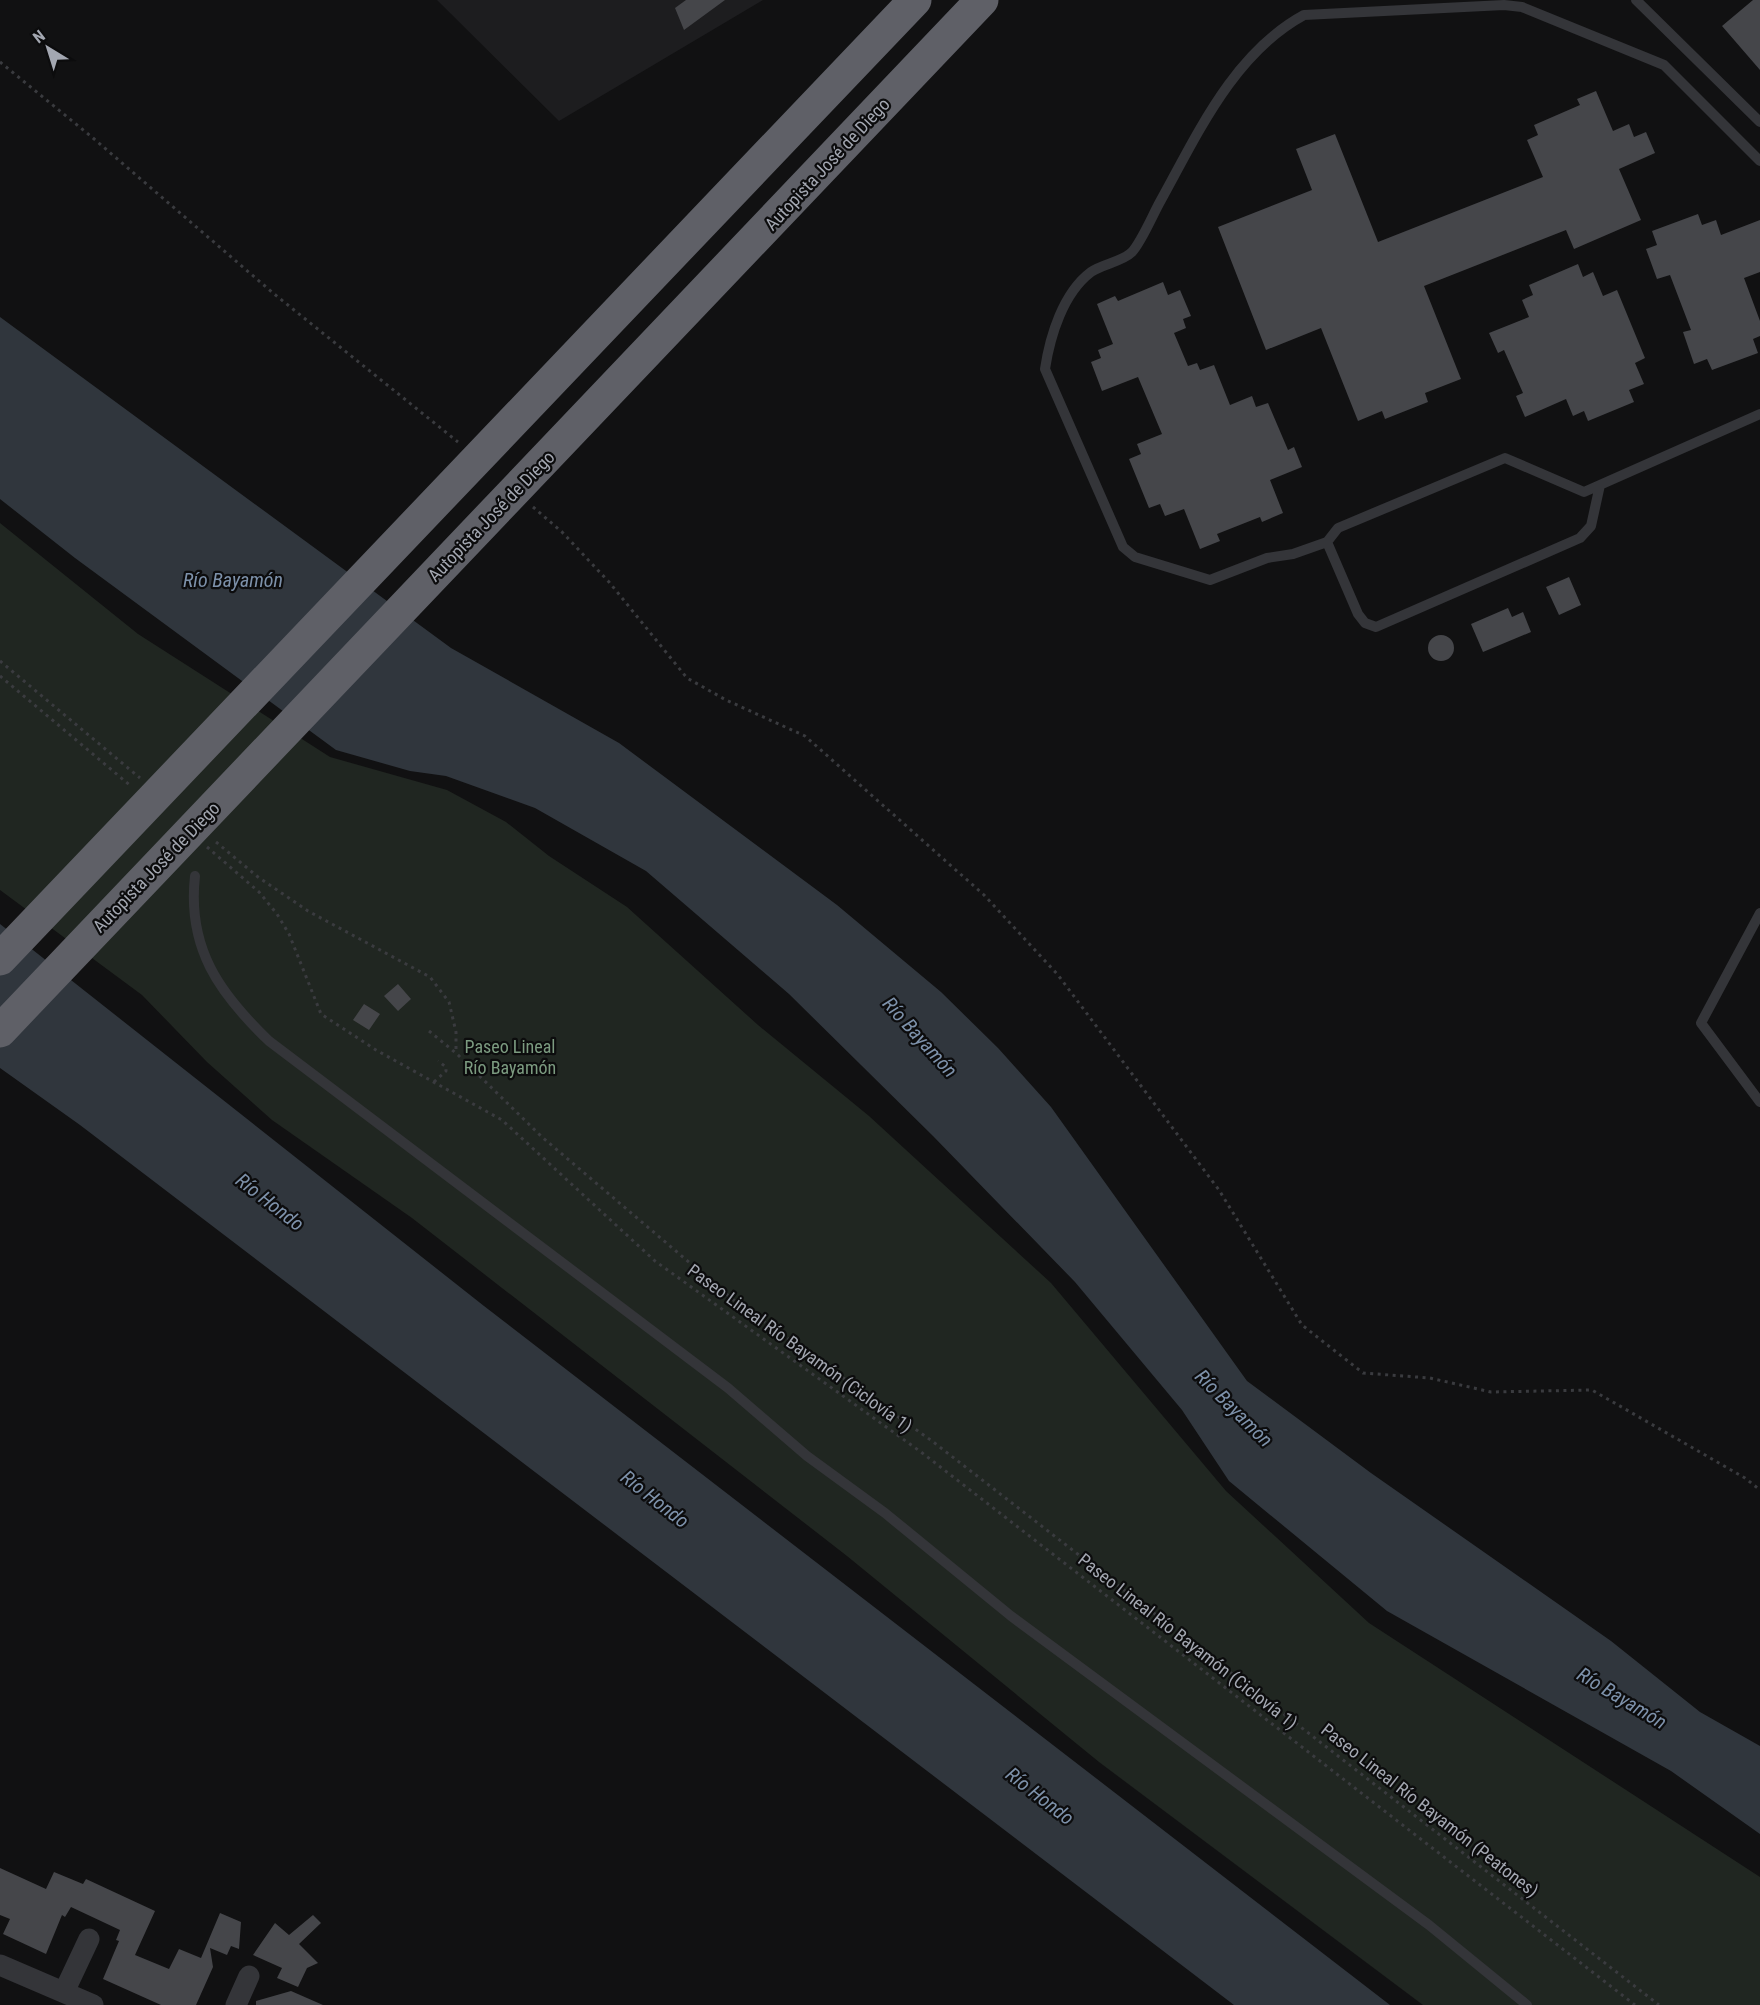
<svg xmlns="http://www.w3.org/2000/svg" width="1760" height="2005" font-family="'Roboto Condensed',sans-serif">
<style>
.built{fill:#1d1d1f}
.green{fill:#202621}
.water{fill:#30363d}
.building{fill:#45464a}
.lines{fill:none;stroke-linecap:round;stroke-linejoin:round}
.path{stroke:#3a3b3f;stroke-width:3;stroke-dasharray:3 4.5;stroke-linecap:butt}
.lane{stroke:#343539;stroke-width:10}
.street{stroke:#343539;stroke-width:21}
.highway{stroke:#5f6067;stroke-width:33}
.labels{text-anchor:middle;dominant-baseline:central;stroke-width:4.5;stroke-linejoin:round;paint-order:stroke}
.street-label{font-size:18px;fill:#a3a7b1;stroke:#0c0c0d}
.park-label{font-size:18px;fill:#7c9b80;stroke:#0c0c0d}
.water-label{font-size:20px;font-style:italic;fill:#7d91aa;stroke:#0c0c0d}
</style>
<rect width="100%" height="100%" fill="#111112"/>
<path class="built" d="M 437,0 L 763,0 L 559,121 Z"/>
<path class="green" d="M 0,523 L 138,634 L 330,757 L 447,790 L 506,822 L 549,856 L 627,907 L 758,1025 L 869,1116 L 1051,1283 L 1226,1491 L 1369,1623 L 1760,1877 L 1760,2005 L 1423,2005 L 1099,1762 L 847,1556 L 412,1218 L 272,1120 L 207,1062 L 142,995 L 0,890 Z"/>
<path class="water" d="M 0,317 L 451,648 L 619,743 L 837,905 L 941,992 L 998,1048 L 1051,1107 L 1247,1381 L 1371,1473 L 1611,1641 L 1700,1712 L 1760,1746 L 1760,1834 L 1671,1771 L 1387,1611 L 1229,1481 L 1182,1410 L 1075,1282 L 933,1136 L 789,994 L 646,871 L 535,808 L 446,776 L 410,771 L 336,750 L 75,558 L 0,499 Z
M 0,924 L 484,1306 L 1390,2005 L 1234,2005 L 80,1125 L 0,1068 Z"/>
<path class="building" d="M 686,0 L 725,0 L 684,30 L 675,8 Z
M 1753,0 L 1760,0 L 1760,70 L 1722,26 Z
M 1596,91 L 1613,131 L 1629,124 L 1634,137 L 1646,132 L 1655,153 L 1619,169 L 1641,220 L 1574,249 L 1566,230 L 1424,286 L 1461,379 L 1425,393 L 1428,402 L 1385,419 L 1382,411 L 1358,421 L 1321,328 L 1266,350 L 1218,227 L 1312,190 L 1296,149 L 1335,134 L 1378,242 L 1543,177 L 1527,140 L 1538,135 L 1534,125 L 1580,105 L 1577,99 Z
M 1698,214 L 1702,225 L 1716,220 L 1721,235 L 1760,220 L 1760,272 L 1744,278 L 1760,321 L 1760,336 L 1753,339 L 1758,353 L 1712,370 L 1707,359 L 1694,364 L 1683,332 L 1691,330 L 1670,275 L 1657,279 L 1646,249 L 1657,245 L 1652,231 Z
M 1578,264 L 1583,277 L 1593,272 L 1603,296 L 1617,290 L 1645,358 L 1635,363 L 1644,384 L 1629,390 L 1634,402 L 1588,421 L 1584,411 L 1573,416 L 1566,399 L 1525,417 L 1516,396 L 1523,393 L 1504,350 L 1498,353 L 1489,333 L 1529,317 L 1522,300 L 1533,295 L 1529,285 Z
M 1163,282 L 1168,295 L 1180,290 L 1191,316 L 1183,319 L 1186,328 L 1174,333 L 1188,366 L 1197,363 L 1200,370 L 1214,365 L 1230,405 L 1252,396 L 1256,407 L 1268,403 L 1288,450 L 1294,447 L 1302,467 L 1270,480 L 1283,513 L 1262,522 L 1260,517 L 1217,534 L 1220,541 L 1200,549 L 1184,509 L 1165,516 L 1160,504 L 1149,508 L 1129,459 L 1141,454 L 1137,444 L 1162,434 L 1138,377 L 1102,391 L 1091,362 L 1101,358 L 1098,350 L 1113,344 L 1097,304 L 1115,296 L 1118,301 Z
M 1569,577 L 1581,605 L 1559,615 L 1546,587 Z
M 1508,608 L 1512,617 L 1523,612 L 1531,632 L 1483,652 L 1471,624 Z
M1428 648a13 13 0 1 1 26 0a13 13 0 1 1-26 0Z
M 398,984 L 411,999 L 398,1011 L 384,996 Z
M 364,1004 L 380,1014 L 369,1030 L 353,1020 Z
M 0,1868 L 46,1889 L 54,1872 L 83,1884 L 86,1879 L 155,1911 L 135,1955 L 169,1969 L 179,1949 L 201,1958 L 220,1913 L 241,1922 L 239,1949 L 231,1946 L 227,1955 L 210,1948 L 213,1967 L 196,2005 L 161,2005 L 103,1979 L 119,1941 L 116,1940 L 120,1930 L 71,1907 L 65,1917 L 62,1915 L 46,1954 L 3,1934 L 10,1919 L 0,1915 Z
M 313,1915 L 321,1923 L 299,1944 L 318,1963 L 307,1968 L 298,1987 L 277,1978 L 282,1968 L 253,1955 L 275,1923 L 289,1935 Z
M 291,1991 L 323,2005 L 256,2005 L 256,2001 Z"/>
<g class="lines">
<path class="path" d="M 0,62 L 93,138 L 273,293 L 458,442
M 533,507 L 562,532 L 609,582 L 687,678 L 726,700 L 805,736 L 984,895 L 1058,975 L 1219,1190 L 1302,1325 L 1363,1373 L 1430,1378 L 1491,1392 L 1592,1390 L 1745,1478 L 1760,1490
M 0,661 L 140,778
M 0,676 L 132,787
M 216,842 L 258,877 L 308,911 L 430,977 L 449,1002 L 456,1032 L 456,1052
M 207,847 L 259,892 L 277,914 L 289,934 L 321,1014 L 376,1050 L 502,1120 L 655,1261 L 921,1452 L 1635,2005
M 429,1031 L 457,1054 L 542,1137 L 731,1298 L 932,1441 L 1659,2005
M 434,1082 L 446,1071 L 446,1067 L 438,1061"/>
<path class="lane" d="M 1636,0 L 1760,122
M 1600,485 L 1591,526 L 1580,538 L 1376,627 L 1365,623 L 1358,614 L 1327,542 L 1338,528 L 1505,458 L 1584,492 L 1760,414
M 1327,542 L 1293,554 L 1267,558 L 1210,580 L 1135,557 L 1123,547 L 1045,369 C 1050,336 1063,293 1091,272 C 1102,264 1122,262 1132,252 C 1142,241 1153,214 1161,200 C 1198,133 1234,53 1304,15 L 1504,5 L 1522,7 L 1664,65 L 1760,161
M 195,876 C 187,948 219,993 269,1041 L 728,1388 L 807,1456 L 885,1513 L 1011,1616 L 1429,1925 L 1527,2005
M 1760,913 L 1701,1023 L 1760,1102"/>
<path class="street" d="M 0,1965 L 93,2005
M 64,1992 L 89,1939
M 236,2005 L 249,1976"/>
<path class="highway" d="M 0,959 L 915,0
M 0,1031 L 982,0"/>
</g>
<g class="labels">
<g class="street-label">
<text transform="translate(827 164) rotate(-47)">Autopista José de Diego</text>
<text transform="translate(491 516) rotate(-46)">Autopista José de Diego</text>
<text transform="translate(156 867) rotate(-46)">Autopista José de Diego</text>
<text transform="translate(800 1348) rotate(36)">Paseo Lineal Río Bayamón (Ciclovía 1)</text>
<text transform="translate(1188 1641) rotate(38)">Paseo Lineal Río Bayamón (Ciclovía 1)</text>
<text transform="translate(1430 1810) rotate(38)">Paseo Lineal Río Bayamón (Peatones)</text>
</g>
<g class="park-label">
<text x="510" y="1046">Paseo Lineal<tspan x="510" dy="21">Río Bayamón</tspan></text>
</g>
<g class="water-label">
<text x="233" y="580">Río Bayamón</text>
<text transform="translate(920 1037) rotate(48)">Río Bayamón</text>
<text transform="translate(270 1202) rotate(38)">Río Hondo</text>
<text transform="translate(1234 1408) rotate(45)">Río Bayamón</text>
<text transform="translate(655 1499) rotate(38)">Río Hondo</text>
<text transform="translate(1622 1698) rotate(31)">Río Bayamón</text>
<text transform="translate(1040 1796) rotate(38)">Río Hondo</text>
</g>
</g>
<g transform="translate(48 48) rotate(322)" stroke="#0c0c0d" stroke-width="4.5" paint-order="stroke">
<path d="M0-4.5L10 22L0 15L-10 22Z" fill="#a3a7b1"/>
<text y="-9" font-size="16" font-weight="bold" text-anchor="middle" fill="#a3a7b1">N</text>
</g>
</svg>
